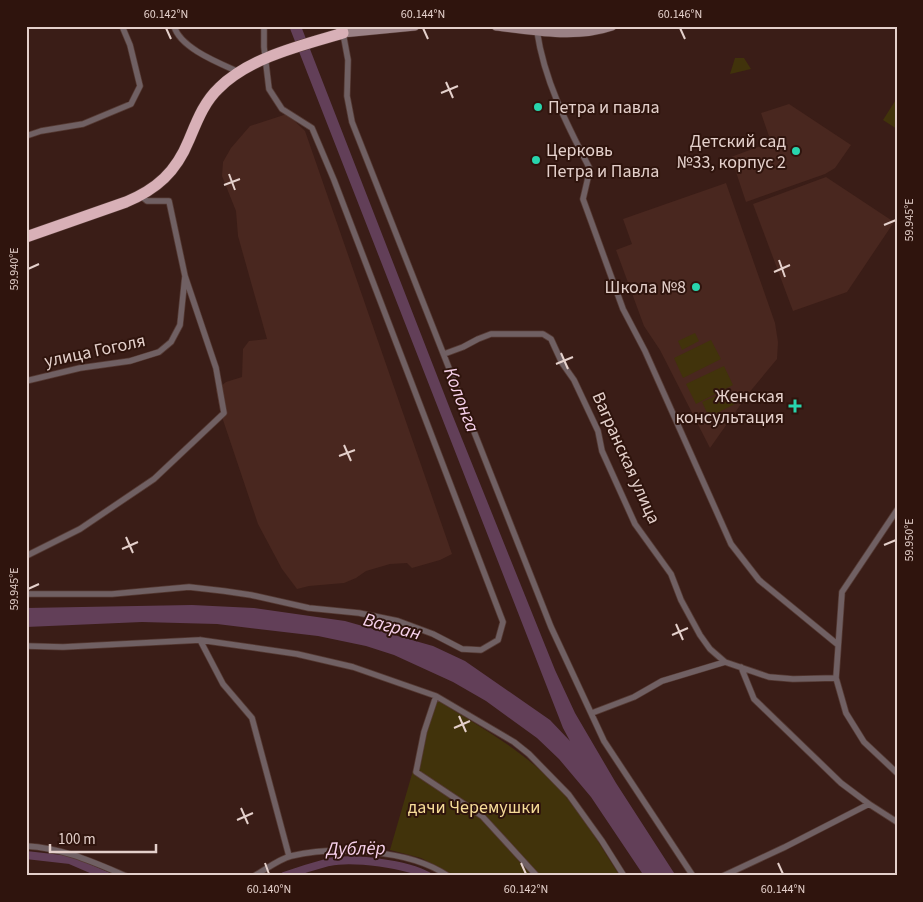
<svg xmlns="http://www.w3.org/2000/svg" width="923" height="902" font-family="'Source Sans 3',sans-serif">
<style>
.built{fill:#49271f}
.green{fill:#41330b}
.water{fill:#623f58}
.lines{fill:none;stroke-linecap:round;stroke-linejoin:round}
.canal{stroke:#623f58;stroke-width:8}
.street-casing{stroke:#553a34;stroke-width:7}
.secondary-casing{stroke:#553a34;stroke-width:10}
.highway-casing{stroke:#553a34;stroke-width:12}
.street{stroke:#706063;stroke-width:5.5}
.secondary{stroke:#9a8185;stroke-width:9}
.highway{stroke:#d8b0b7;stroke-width:11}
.ticks{fill:none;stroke:#e4d0cb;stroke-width:2}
.poi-dot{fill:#28d5ad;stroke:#2f140d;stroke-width:2}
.labels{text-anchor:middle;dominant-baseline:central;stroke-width:4;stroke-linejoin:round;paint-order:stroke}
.poi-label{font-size:18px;fill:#e4d0cb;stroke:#2f140d;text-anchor:end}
.street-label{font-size:18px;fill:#e4d0cb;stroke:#2f140d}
.park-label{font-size:18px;fill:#f6dc98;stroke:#2f140d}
.water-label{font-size:19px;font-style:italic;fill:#f8d2ec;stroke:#2f140d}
.neatline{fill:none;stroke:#e4d0cb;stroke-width:2}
.ticks-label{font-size:12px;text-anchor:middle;fill:#e4d0cb}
</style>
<rect width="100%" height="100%" fill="#3a1d17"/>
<path class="built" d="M 789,104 L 851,145 L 835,168 L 825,174 L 746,202 L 731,157 L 771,142 L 761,113 Z
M 287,114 L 305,131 L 452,554 L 440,560 L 412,568 L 407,563 L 390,564 L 366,571 L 356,578 L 344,583 L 309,586 L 297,589 L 282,569 L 258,524 L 220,411 L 216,390 L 226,382 L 242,377 L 243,349 L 249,341 L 267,339 L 238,236 L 236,211 L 222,176 L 223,162 L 231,148 L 250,126 Z
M 826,177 L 894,222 L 847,292 L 793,311 L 753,204 Z
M 726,183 L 775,323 L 778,342 L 777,359 L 748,394 L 710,448 L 660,350 L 644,326 L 616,250 L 632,244 L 623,219 Z"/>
<path class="green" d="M 735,58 L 744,58 L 751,69 L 730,74 Z
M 897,98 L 897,129 L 883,120 Z
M 695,333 L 699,341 L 682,350 L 678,341 Z
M 711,340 L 721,359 L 683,378 L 674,358 Z
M 724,366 L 733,385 L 696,404 L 686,384 Z
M 729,390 L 735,404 L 709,417 L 702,402 Z
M 434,698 C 470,721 507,741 539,769 C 572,797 597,840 620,876 L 456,876 L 421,858 L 390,850 Z"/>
<path class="water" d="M 289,26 L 301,26 L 452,414 L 555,670 L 575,713 L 616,783 L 676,876 L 644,876 L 591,797 L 559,759 L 537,738 L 486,701 L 453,682 L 394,655 L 366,646 L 318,636 L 217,624 L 142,622 L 26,627 L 26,608 L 192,605 L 254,608 L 345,621 L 433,646 L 465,661 L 550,720 L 570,741 L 563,728 Z"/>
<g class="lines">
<path class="canal" d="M 26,855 L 70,860 L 107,876
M 284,876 C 298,871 314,866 329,862 C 353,857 407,864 428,876"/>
<defs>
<path id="street" d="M 174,26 C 180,48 219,63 239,72
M 537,31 C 544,80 567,125 590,169 L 583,199 L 623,309 L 645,351 L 731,544 L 759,580 L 837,644
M 343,33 L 348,60 L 347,96 L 352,122 L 551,627 L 604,741 L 693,876
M 26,136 L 41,131 L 83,124 L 131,104 L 140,86 L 130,45 L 122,26
M 444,354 L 463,347 L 478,339 L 491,334 L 543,334 L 551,339 L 562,363 L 574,380 L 598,431 L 602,451 L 635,524 L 671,574 L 681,600 L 700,635 L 710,649 L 725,662
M 26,381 L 80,368 L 130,361 L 159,352 L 171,342 L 180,325 L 185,276 L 169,201 L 147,201 L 141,196
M 897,510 L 842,592 L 836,678 L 846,713 L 864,742 L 897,773
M 26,556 L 80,529 L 154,479 L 224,413 L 216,368 L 185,276
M 26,594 L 112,594 L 189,587 L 224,591 L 251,595 L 309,608 L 359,613 L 398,621 L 433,634 L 462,649 L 481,650 L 498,640 L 503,622 L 334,180 L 312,128 L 282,109 L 269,89 L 264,47 L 264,26
M 200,640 L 223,684 L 252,718 L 289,856
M 26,646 L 63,647 L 200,640 L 297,654 L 353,667 L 436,696 L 514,742 L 529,754 L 569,795 L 602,841 L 624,876
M 741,667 L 754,699 L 841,783 L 869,804 L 897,822
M 436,696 L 424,732 L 416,772 L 482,816 L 537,876
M 592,713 L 634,697 L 662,681 L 725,662 L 769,677 L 793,679 L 836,678
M 26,846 C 63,848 93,862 126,876
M 254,876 C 265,870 279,859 291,856 C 336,846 409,849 448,876
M 723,876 L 785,847 L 869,804"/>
<path id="secondary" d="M 496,26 C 534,30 574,39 612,26
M 343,33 L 415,26"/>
<path id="highway" d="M 26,237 L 126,202 C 157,189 176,172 189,140 C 197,121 204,102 219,88 C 250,57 303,45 343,33 L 341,26"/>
</defs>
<use href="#street" class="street-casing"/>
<use href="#secondary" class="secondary-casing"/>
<use href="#highway" class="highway-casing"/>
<use href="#street" class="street"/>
<use href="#secondary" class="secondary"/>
<use href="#highway" class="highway"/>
</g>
<path class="ticks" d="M 166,28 L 171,39M 423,28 L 428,39M 680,28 L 685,39M 446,82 L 453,98M 441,93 L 458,86M 229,174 L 235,190M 224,185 L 240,179M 884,225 L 896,220M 779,260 L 785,277M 28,269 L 39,264M 774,272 L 790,265M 561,353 L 568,369M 556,364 L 573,357M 344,445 L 351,461M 339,456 L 355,450M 126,537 L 133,553M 884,545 L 896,540M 122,549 L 138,542M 28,589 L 39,584M 676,624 L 683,640M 672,635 L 688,628M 459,716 L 466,732M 454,728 L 470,721M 241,808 L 248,824M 237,820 L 253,813M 265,863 L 269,874M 521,863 L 526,874M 778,863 L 783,874"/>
<g class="poi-dot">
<circle cx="538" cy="107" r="5"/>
<circle cx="796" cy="151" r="5"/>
<circle cx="536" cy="160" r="5"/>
<circle cx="696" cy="287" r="5"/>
<path d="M792.5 398.5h5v5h5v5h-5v5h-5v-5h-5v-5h5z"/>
</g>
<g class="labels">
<g class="poi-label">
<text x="548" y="107" text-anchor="start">Петра и павла</text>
<text x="786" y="141">Детский сад<tspan x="786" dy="21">№33, корпус 2</tspan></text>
<text x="546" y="150" text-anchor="start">Церковь<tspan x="546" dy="21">Петра и Павла</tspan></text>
<text x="686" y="287">Школа №8</text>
<text x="784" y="396">Женская<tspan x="784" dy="21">консультация</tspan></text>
</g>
<g class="street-label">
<text transform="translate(95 351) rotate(-12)">улица Гоголя</text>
<text transform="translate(626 458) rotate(66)">Вагранская улица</text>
</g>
<g class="park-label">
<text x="474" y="807">дачи Черемушки</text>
</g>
<g class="water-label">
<text transform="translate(461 400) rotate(69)">Колонга</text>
<text transform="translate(392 627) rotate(15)">Вагран</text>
<text transform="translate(356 849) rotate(-1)">Дублёр</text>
</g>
</g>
<rect width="923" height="902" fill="none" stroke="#2f140d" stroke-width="55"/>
<path d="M50 844v8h106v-8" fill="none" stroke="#e4d0cb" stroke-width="2.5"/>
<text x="58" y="844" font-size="15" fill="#e4d0cb" stroke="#2f140d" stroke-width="4" paint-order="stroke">100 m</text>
<rect x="28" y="28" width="868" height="846" class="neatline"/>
<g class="ticks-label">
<text x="166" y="18">60.142°N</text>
<text x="423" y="18">60.144°N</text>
<text x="680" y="18">60.146°N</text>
<text transform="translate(909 220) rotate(-90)" y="4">59.945°E</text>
<text transform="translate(14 269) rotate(-90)" y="4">59.940°E</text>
<text transform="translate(909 540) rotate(-90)" y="4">59.950°E</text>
<text transform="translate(14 589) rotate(-90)" y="4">59.945°E</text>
<text x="269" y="893">60.140°N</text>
<text x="526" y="893">60.142°N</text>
<text x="783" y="893">60.144°N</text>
</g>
</svg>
